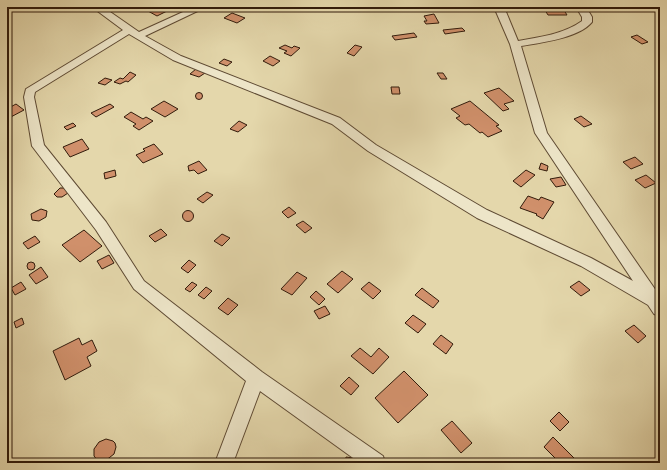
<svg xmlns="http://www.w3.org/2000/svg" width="667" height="470" font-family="'EB Garamond',serif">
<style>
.building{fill:#d0906b;stroke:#311b0b}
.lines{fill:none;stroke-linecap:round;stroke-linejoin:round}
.minor-casing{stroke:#5e4a33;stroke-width:2}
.minor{fill:#ede5c8;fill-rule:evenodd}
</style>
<rect width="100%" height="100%" fill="#e4d7ab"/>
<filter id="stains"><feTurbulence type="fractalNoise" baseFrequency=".005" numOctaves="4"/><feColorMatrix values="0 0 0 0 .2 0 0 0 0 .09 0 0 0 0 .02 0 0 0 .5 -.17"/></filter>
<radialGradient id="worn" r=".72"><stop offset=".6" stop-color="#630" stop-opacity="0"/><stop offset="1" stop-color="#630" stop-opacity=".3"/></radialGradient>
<path class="building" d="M 164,7 L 171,9 L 157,16 L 148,11 L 155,8 L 158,10 Z
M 543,7 L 562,7 L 567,15 L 548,15 Z
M 232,13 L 245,18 L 237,23 L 224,18 Z
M 434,14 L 439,23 L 426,24 L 424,21 L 427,21 L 424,16 Z
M 462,28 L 465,31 L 445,34 L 443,30 Z
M 414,33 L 417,37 L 395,40 L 392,36 Z
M 637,35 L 648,42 L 642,44 L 631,37 Z
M 285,45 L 292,48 L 294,46 L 300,48 L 291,56 L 284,53 L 287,51 L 279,48 Z
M 355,45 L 362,47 L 354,56 L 347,53 Z
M 270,56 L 280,61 L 273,66 L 263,61 Z
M 224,59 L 232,62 L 227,66 L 219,63 Z
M 196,69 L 205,73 L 199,77 L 190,74 Z
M 130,72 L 136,75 L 128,82 L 126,81 L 120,84 L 114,82 L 120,78 L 123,79 Z
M 437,73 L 443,73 L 447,79 L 441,79 Z
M 105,78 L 112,80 L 105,85 L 98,83 Z
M 391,87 L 399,87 L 400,94 L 392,94 Z
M 499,88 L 514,101 L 504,104 L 509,109 L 503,111 L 484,93 Z
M195.5 96a3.5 3.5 0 1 1 7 0a3.5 3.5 0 1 1-7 0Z
M 164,101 L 178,109 L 165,117 L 151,109 Z
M 470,101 L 499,125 L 496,126 L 502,131 L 488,137 L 482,132 L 480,133 L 469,124 L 465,125 L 456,118 L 460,116 L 451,109 Z
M 16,104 L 24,110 L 7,119 L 7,109 Z
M 110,104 L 114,107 L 96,117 L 91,113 Z
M 131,112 L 143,119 L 146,117 L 153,121 L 139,130 L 133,126 L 136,124 L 124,117 Z
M 581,116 L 592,124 L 584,127 L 574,119 Z
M 239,121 L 247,125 L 238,132 L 230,129 Z
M 73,123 L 76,126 L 67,130 L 64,127 Z
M 82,139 L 89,149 L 70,157 L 63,147 Z
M 154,144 L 163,154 L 143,163 L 136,155 L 145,151 L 143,149 Z
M 635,157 L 643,164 L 631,169 L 623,162 Z
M 199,161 L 207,170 L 198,174 L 194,170 L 189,171 L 188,166 Z
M 541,163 L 548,166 L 547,171 L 539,169 Z
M 115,170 L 116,176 L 105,179 L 104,173 Z
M 526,170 L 535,175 L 521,187 L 513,181 Z
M 646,175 L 656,183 L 645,188 L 635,180 Z
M 561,177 L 566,185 L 556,187 L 550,179 Z
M 60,188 L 64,188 L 68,193 L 62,197 L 57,197 L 54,194 Z
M 207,192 L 213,195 L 203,203 L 197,199 Z
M 528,196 L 539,200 L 541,197 L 554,202 L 543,219 L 536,215 L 537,214 L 520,208 Z
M 289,207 L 296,213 L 288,218 L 282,212 Z
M 41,209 L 47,211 L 46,217 L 39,221 L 32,220 L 31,214 Z
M182.5 216a5.5 5.5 0 1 1 11 0a5.5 5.5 0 1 1-11 0Z
M 303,221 L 312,228 L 305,233 L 296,225 Z
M 161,229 L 167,235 L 155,242 L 149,236 Z
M 84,230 L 102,246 L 80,262 L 62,245 Z
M 222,234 L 230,238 L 222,246 L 214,241 Z
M 35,236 L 40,242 L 28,249 L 23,243 Z
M 109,255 L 114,263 L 102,269 L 97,261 Z
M 189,260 L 196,265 L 188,273 L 181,268 Z
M27 266a4 4 0 1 1 8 0a4 4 0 1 1-8 0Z
M 41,267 L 48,277 L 36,284 L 29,275 Z
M 342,271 L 353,279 L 338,293 L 327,284 Z
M 297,272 L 307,278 L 292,295 L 281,289 Z
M 579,281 L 590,290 L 581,296 L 570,287 Z
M 21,282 L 26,289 L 15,295 L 11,288 Z
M 192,282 L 197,285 L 190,292 L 185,289 Z
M 369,282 L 381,291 L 373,299 L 361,289 Z
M 206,287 L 212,291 L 204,299 L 198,295 Z
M 422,288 L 439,301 L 433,308 L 415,295 Z
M 316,291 L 325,299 L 319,305 L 310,297 Z
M 228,298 L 238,305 L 228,315 L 218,308 Z
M 325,306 L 330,314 L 319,319 L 314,311 Z
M 413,315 L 426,324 L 418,333 L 405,323 Z
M 22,318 L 24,324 L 16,328 L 14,322 Z
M 634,325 L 646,336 L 638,343 L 625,331 Z
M 441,335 L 453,344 L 446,354 L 433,344 Z
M 79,338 L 82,345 L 92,340 L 97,351 L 87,357 L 91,366 L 65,380 L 53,351 Z
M 360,348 L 371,357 L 379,348 L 389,357 L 373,374 L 351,356 Z
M 404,371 L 428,395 L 398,423 L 375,398 Z
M 349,377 L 359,386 L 351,395 L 340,386 Z
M 559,412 L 569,422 L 560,431 L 550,421 Z
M 452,421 L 472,443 L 461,453 L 441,430 Z
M 553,437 L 579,463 L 560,463 L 544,447 Z
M 106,439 L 113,441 L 115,443 L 116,447 L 114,454 L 105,461 L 98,461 L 94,456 L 94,449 L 99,442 Z
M 346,457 L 361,459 L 360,463 L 345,463 Z"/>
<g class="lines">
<defs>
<path id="minor" d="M 92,7 L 103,7 L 139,32 L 194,7 L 206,7 L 145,36 L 181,56 L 340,118 L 376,145 L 487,210 L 591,258 L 633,281 L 535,133 L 510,44 L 494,7 L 504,7 L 518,41 C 540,37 564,34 582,21 L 582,17 L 576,7 L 586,7 L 592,17 L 592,22 C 579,38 540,43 521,46 L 547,133 L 659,295 L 660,316 L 654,314 L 648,305 L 581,266 L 477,218 L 368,151 L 332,124 L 173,60 L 129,34 L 35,92 L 34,97 L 44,145 L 106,222 L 144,281 L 262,372 L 383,456 L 385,463 L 360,463 L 260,391 L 233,463 L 215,463 L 246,381 L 134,289 L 96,230 L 32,146 L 24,97 L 26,89 L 123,30 Z"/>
</defs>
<use href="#minor" class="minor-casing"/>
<use href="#minor" class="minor"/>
</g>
<rect width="667" height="470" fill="none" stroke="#e4d7ab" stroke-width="24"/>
<rect x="8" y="8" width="651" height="454" fill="none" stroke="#311b0b" stroke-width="2"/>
<rect x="12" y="12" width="643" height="446" fill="none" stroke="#311b0b"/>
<rect width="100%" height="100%" filter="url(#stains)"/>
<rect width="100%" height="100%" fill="url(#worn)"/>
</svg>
